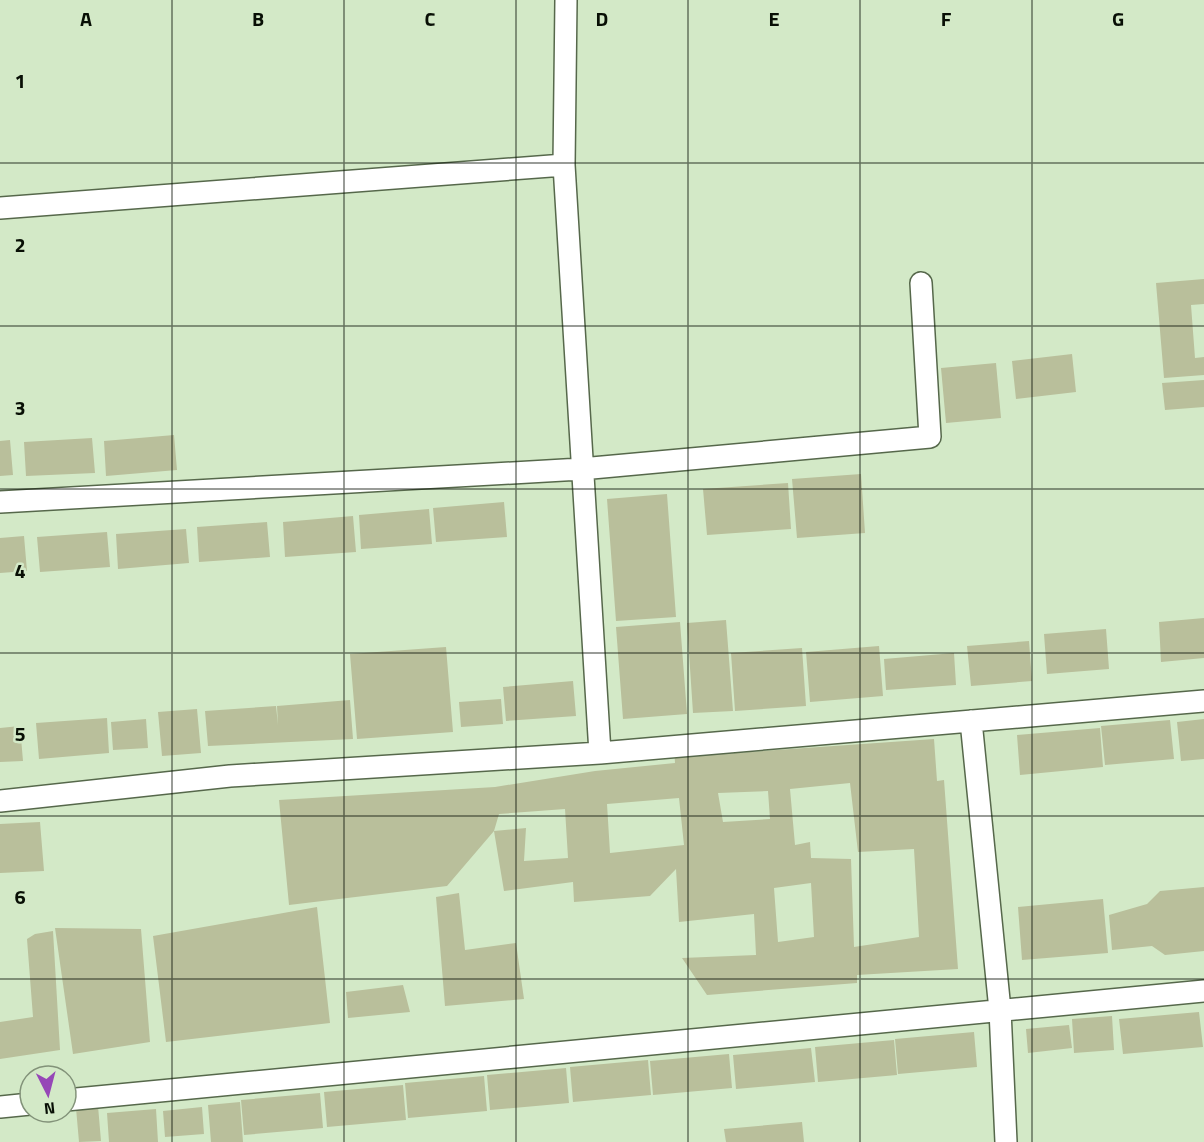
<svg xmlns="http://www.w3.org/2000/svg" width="1204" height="1142" font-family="'Titillium Web',sans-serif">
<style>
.building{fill:#b9bf9b;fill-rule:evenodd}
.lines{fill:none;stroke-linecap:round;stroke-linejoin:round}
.minor-casing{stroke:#56684b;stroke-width:24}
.minor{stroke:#fff;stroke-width:21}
.grid{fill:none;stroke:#080f05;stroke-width:1.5;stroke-opacity:0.55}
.grid-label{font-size:20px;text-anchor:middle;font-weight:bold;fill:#080f05;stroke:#d3e9c7;stroke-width:5;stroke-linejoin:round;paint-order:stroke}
</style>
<rect width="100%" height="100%" fill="#d3e9c7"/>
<path class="building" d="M 1204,279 L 1204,304 L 1191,305 L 1195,358 L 1204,357 L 1204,375 L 1164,378 L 1156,283 Z
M 1072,354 L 1076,392 L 1016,399 L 1012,361 Z
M 996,363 L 1001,418 L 946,423 L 941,368 Z
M 1204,380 L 1204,407 L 1165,410 L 1162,383 Z
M 174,435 L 177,470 L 106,476 L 104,441 Z
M 92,438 L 95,473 L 26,476 L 24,442 Z
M 10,440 L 13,475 L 0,476 L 0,441 Z
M 861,474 L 865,533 L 797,538 L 792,479 Z
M 788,483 L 791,529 L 707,535 L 703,489 Z
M 667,494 L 676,617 L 616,621 L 607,499 Z
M 504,502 L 507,537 L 436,542 L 433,508 Z
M 429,509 L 432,544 L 361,549 L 359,515 Z
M 353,516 L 356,552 L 285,557 L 283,522 Z
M 267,522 L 270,557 L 199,562 L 197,527 Z
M 186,529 L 189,563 L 118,569 L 116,534 Z
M 107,532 L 110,567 L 40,572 L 37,537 Z
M 24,536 L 27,571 L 0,573 L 0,538 Z
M 1204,618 L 1204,658 L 1161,662 L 1159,622 Z
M 726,620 L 733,711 L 693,713 L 687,623 Z
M 680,622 L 687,714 L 623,719 L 616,627 Z
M 1106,629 L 1109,669 L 1047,674 L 1044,634 Z
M 1029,641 L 1032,681 L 971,686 L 967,646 Z
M 879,646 L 883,696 L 810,702 L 806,652 Z
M 446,647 L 453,732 L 357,739 L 350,654 Z
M 802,648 L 806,706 L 735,711 L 731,653 Z
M 954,653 L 956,685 L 886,690 L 884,659 Z
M 573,681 L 576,716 L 506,721 L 503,687 Z
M 501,699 L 503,724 L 461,727 L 459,702 Z
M 350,700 L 353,739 L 208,746 L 205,711 L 276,706 L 278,725 L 277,706 Z
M 197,709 L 201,753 L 162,756 L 158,712 Z
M 107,718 L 109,753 L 39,759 L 36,723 Z
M 146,719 L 148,748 L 113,750 L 111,722 Z
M 1204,719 L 1204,759 L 1181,761 L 1177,722 Z
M 1170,720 L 1174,759 L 1105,765 L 1101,726 Z
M 20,726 L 23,761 L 0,762 L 0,728 Z
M 1100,728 L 1103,767 L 1020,775 L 1017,735 Z
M 934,739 L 937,781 L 944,780 L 958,969 L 857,975 L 857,983 L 707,995 L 682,958 L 756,955 L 754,914 L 679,922 L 676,869 L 650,896 L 574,902 L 573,882 L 504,891 L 494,831 L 447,886 L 289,905 L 279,800 L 495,787 L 595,771 L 675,763 L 674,747 L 704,744 L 706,755 ZM 850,783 L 858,852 L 914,849 L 919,937 L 854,947 L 851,859 L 811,858 L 810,842 L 795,845 L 790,789 ZM 768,791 L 770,819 L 723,822 L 718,793 ZM 679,798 L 684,845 L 610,853 L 607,804 ZM 565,809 L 568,858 L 524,861 L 526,828 L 494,831 L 499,814 ZM 811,883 L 814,937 L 778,942 L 774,888 Z
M 40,822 L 44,871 L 0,873 L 0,824 Z
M 1204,887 L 1204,951 L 1165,955 L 1152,946 L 1112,950 L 1109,915 L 1147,904 L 1160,891 Z
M 459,893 L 465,950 L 516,943 L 524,999 L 445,1006 L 436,897 Z
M 1103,899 L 1108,953 L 1022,960 L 1018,907 Z
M 317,907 L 330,1023 L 166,1042 L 153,936 Z
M 55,928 L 141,929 L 150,1042 L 73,1054 Z
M 53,931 L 60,1050 L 0,1059 L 0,1022 L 33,1017 L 27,939 L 35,934 Z
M 403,985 L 410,1012 L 348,1018 L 346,992 Z
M 1199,1012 L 1203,1047 L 1123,1054 L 1119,1019 Z
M 1112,1016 L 1114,1050 L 1074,1053 L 1072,1019 Z
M 1069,1025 L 1072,1048 L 1028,1053 L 1026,1029 Z
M 974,1032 L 977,1067 L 898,1074 L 895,1039 Z
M 894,1040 L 897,1075 L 818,1082 L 815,1047 Z
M 811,1048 L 815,1082 L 736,1089 L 733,1055 Z
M 729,1054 L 732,1088 L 653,1095 L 650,1061 Z
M 648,1060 L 651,1095 L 573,1102 L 570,1067 Z
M 566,1068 L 569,1103 L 490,1110 L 487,1075 Z
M 484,1076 L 487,1111 L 408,1118 L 405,1083 Z
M 403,1085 L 406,1120 L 327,1127 L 324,1092 Z
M 320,1093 L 323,1128 L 244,1135 L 241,1100 Z
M 240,1102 L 243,1142 L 211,1142 L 208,1105 Z
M 98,1106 L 101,1141 L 79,1142 L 76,1108 Z
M 202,1107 L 204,1134 L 165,1137 L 163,1111 Z
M 156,1109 L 158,1142 L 109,1142 L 107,1113 Z
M 802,1122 L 804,1142 L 726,1142 L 724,1129 Z"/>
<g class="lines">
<defs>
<path id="minor" d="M 566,0 L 564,165 L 600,753
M 0,208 L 564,165
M 0,502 L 581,469 L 930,437 L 921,283
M 971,721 L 1000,1010 L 1006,1142
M 0,801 L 230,776 L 600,753 L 1204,701
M 66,1100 L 1204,991
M 0,1107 L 30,1104"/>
</defs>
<use href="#minor" class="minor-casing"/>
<use href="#minor" class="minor"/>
</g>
<path class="grid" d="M 172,0 L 172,1142M 344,0 L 344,1142M 516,0 L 516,1142M 688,0 L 688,1142M 860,0 L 860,1142M 1032,0 L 1032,1142M 0,163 L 1204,163M 0,326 L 1204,326M 0,489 L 1204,489M 0,653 L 1204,653M 0,816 L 1204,816M 0,979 L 1204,979"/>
<g class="grid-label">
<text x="86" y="26">A</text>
<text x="258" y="26">B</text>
<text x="430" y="26">C</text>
<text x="602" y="26">D</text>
<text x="774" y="26">E</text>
<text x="946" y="26">F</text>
<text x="1118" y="26">G</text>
<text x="20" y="88">1</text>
<text x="20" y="252">2</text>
<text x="20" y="415">3</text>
<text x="20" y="578">4</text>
<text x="20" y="741">5</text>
<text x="20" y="904">6</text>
</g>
<g transform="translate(48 1094) rotate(174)"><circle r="28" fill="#d3e9c7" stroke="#829279" stroke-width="1.5"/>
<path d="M0-4.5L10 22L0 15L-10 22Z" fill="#9647b7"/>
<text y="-9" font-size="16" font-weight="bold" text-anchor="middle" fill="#080f05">N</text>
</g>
</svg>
